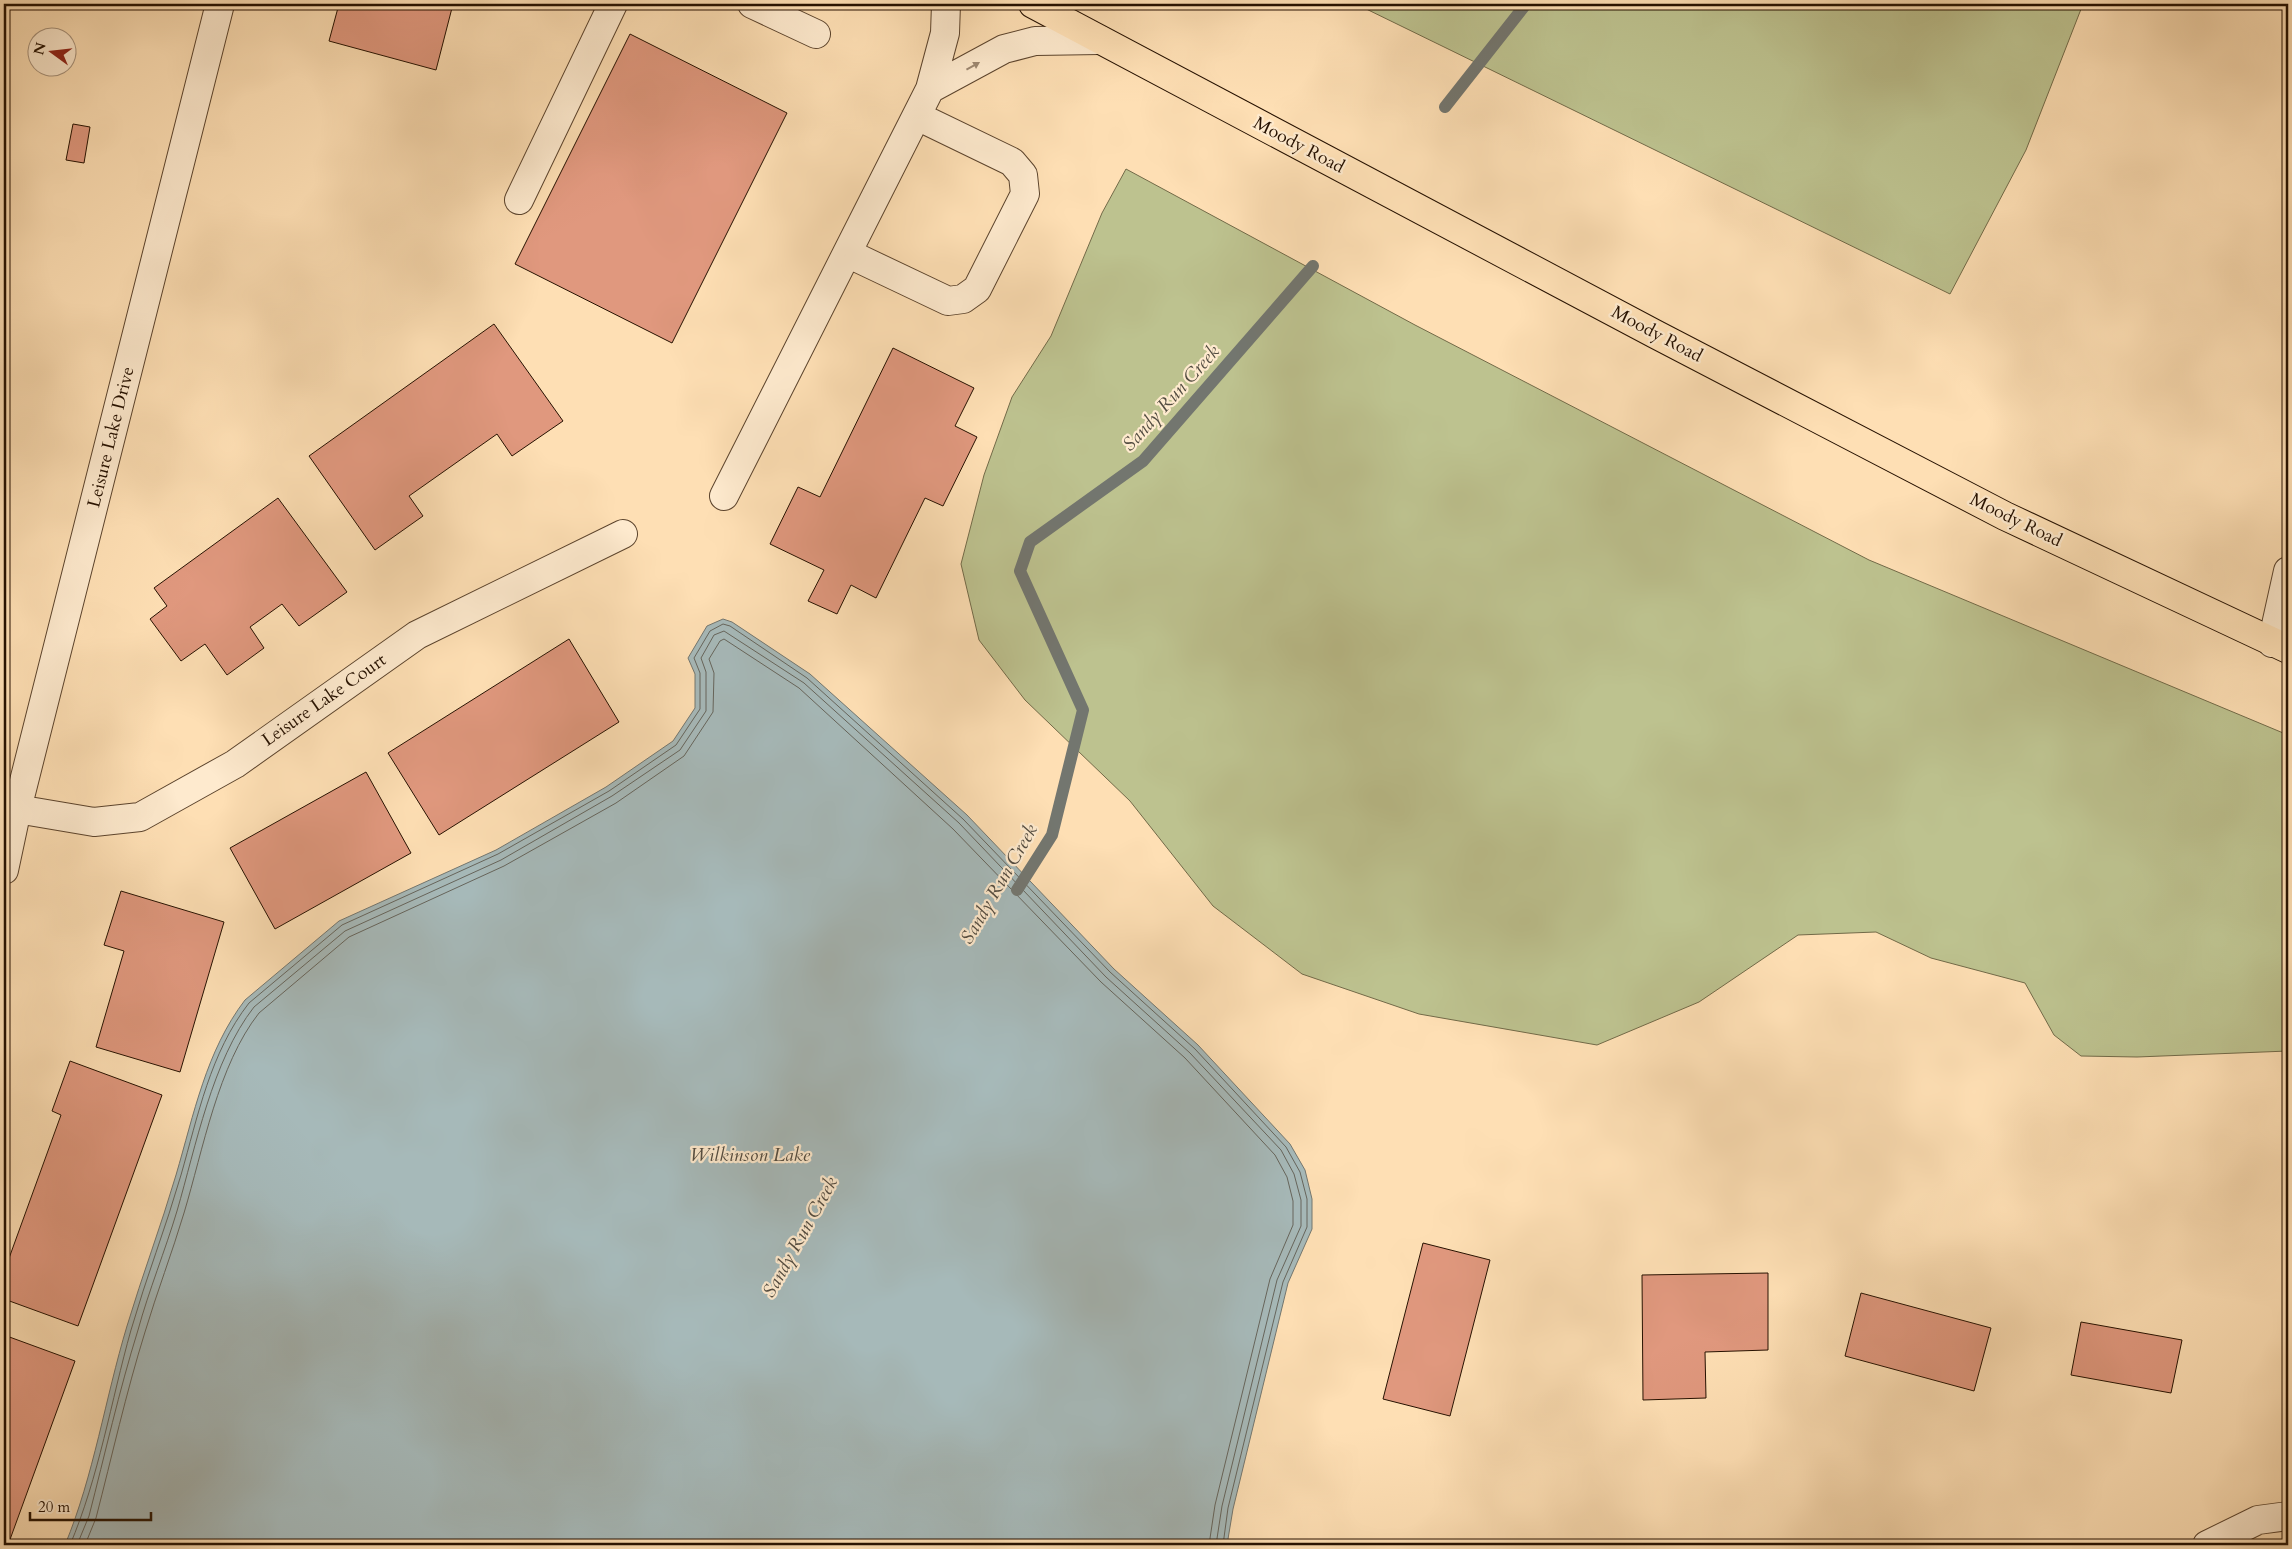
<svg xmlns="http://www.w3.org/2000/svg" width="2292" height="1549" font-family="Cardo,serif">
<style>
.green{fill:#bdc28f;stroke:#726a48}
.water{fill:#a6b9b9;stroke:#73766f}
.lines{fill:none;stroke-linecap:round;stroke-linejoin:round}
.shore{stroke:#66655c;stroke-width:1}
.stream{stroke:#73766f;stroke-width:12}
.building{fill:#e0987e;stroke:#261100}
.minor-casing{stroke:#5c442d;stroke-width:30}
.major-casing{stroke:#261100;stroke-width:30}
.minor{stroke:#feeace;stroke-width:28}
.major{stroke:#fedfb4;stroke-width:28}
.oneway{fill:#9d8871}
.labels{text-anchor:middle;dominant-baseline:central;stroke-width:4.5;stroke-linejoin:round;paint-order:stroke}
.street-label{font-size:18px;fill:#261100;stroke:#feeace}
.water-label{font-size:19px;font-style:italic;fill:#534c41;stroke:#feeace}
</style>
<rect width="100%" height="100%" fill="#fedfb4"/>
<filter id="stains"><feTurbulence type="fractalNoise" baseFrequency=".004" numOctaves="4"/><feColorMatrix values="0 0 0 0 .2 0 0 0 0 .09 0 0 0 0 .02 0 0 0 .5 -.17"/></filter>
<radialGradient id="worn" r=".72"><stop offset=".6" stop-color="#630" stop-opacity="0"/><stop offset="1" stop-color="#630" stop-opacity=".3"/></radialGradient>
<path class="green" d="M 1356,4 L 2083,4 L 2026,150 L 1950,294 Z
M 1126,169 L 1415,325 L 1869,560 L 2288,735 L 2288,1051 L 2137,1057 L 2081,1056 L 2054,1035 L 2025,983 L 1931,958 L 1876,932 L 1798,935 L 1699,1002 L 1597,1045 L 1419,1014 L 1302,974 L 1213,906 L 1130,801 L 1025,700 L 979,640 L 961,564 L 984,475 L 1012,397 L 1051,336 L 1102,213 Z"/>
<path class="water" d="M 723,619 L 732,622 L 810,674 L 967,815 L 1114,969 L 1198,1045 L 1290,1144 L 1305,1170 L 1312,1199 L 1312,1229 L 1288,1283 L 1233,1509 L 1227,1545 L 65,1545 C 94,1475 105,1399 127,1326 C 142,1276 161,1226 176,1175 C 194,1114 206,1051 245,1000 L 339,921 L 496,850 L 606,787 L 673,741 L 695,708 L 695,674 L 688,658 L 707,626 Z"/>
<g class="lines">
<path class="shore" d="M 70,1545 C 99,1477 111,1401 131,1330 C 146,1278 166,1227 181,1175 C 198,1116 210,1053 249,1003 L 342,925 L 498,854 L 609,791 L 676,745 L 700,709 L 700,673 L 694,658 L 710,631 L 723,624 L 730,626 L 807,678 L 963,819 L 1110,972 L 1195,1049 L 1286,1147 L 1300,1172 L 1307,1199 L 1307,1227 L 1283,1282 L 1228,1508 L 1223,1545
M 77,1545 L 89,1516 C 105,1454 119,1391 138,1330 C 149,1290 165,1251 177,1211 C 196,1146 212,1061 254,1007 L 345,931 L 501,860 L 612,796 L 680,750 L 706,711 L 706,672 L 701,658 L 714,635 L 724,631 L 804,683 L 959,823 L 1106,977 L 1190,1053 L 1281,1150 L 1294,1174 L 1301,1200 L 1301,1226 L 1277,1280 L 1222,1506 L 1216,1545
M 85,1545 L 96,1518 C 112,1456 126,1393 145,1332 C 157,1292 172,1253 184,1213 C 203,1150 218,1065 259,1013 L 349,937 L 504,866 L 616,803 L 684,756 L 713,712 L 714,673 L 709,659 L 720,641 L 724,639 L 799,688 L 953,829 L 1101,982 L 1185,1058 L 1275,1155 L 1287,1177 L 1293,1201 L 1293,1225 L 1270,1279 L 1215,1505 L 1209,1545"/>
<path class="stream" d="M 1445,107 L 1526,4
M 1017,890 L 1052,835 L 1083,710 L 1020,571 L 1030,542 L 1143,461 L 1313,266"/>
</g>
<path class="building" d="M 339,4 L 453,4 L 436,70 L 329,41 Z
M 630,34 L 787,113 L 672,343 L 515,264 Z
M 73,124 L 90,127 L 84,163 L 66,160 Z
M 494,324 L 563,421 L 512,456 L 497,434 L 409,496 L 423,516 L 375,550 L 309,456 Z
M 893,348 L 974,388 L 955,426 L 977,437 L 943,506 L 925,498 L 876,598 L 851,585 L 837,614 L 808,601 L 824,570 L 770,544 L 798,487 L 820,497 Z
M 278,498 L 347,592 L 299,626 L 282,604 L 250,627 L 264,648 L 227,675 L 205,644 L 181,661 L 150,619 L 167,606 L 154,588 Z
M 569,639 L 619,722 L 439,835 L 388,753 Z
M 366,772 L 411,853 L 275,929 L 230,848 Z
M 121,891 L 224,922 L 180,1072 L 96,1047 L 124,951 L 104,945 Z
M 70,1061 L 162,1095 L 78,1326 L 4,1299 L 4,1272 L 61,1115 L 52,1111 Z
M 1423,1243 L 1490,1260 L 1450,1416 L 1383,1399 Z
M 1768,1273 L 1768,1350 L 1705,1352 L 1706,1398 L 1643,1400 L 1642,1275 Z
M 1861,1293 L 1991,1328 L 1974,1391 L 1845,1356 Z
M 2081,1322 L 2182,1340 L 2171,1393 L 2071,1375 Z
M 4,1335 L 75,1361 L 8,1545 L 4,1545 Z"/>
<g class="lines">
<defs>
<path id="minor" d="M 752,4 L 816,34
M 930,89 L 1004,49 L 1035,41 L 1100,40
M 519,200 L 613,4
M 847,253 L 948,301 L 963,299 L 977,289 L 1025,194 L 1023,175 L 1012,162 L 917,116
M 724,496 L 930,89 L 945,33 L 946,4
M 2272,643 L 2288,571
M 17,809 L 94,822 L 140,817 L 235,764 L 417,635 L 623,534
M 4,870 L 17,809 L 220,4
M 2207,1545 L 2258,1520 L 2288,1516"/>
<path id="major" d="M 1033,4 L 1655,334 L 2005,516 L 2288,649"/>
</defs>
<use href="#minor" class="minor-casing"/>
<use href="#major" class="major-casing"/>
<use href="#minor" class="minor"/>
<use href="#major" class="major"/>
</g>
<defs><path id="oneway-solid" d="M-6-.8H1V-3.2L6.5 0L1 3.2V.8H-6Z" transform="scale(1.25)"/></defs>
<use class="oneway" href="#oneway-solid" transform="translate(973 66) rotate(-29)"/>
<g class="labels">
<g class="street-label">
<text transform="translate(1299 145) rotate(28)">Moody Road</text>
<text transform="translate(1657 334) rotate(28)">Moody Road</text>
<text transform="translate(111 437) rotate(-76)">Leisure Lake Drive</text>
<text transform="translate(2016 520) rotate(26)">Moody Road</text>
<text transform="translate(324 700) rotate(-35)">Leisure Lake Court</text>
</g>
<g class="water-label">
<text transform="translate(1171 398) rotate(-48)">Sandy Run Creek</text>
<text transform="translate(999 884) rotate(-60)">Sandy Run Creek</text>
<text x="750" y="1155">Wilkinson Lake</text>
<text transform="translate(800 1237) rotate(-61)">Sandy Run Creek</text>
</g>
</g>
<rect width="2292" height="1549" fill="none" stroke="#fedfb4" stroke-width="20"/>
<rect x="5" y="5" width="2282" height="1539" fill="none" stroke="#261100" stroke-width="2.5"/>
<rect x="10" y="10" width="2272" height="1529" fill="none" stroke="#261100"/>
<g transform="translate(52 52) rotate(285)"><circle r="24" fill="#feeace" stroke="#a8937c"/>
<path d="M0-4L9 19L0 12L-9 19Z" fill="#8f2418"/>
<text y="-8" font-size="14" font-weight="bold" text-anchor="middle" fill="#261100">N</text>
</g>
<path d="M30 1512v8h121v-8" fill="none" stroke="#261100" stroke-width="2.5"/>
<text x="38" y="1512" font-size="15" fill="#261100" stroke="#feeace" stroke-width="4" paint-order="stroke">20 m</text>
<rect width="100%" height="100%" filter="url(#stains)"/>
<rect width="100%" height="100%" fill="url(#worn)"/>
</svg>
